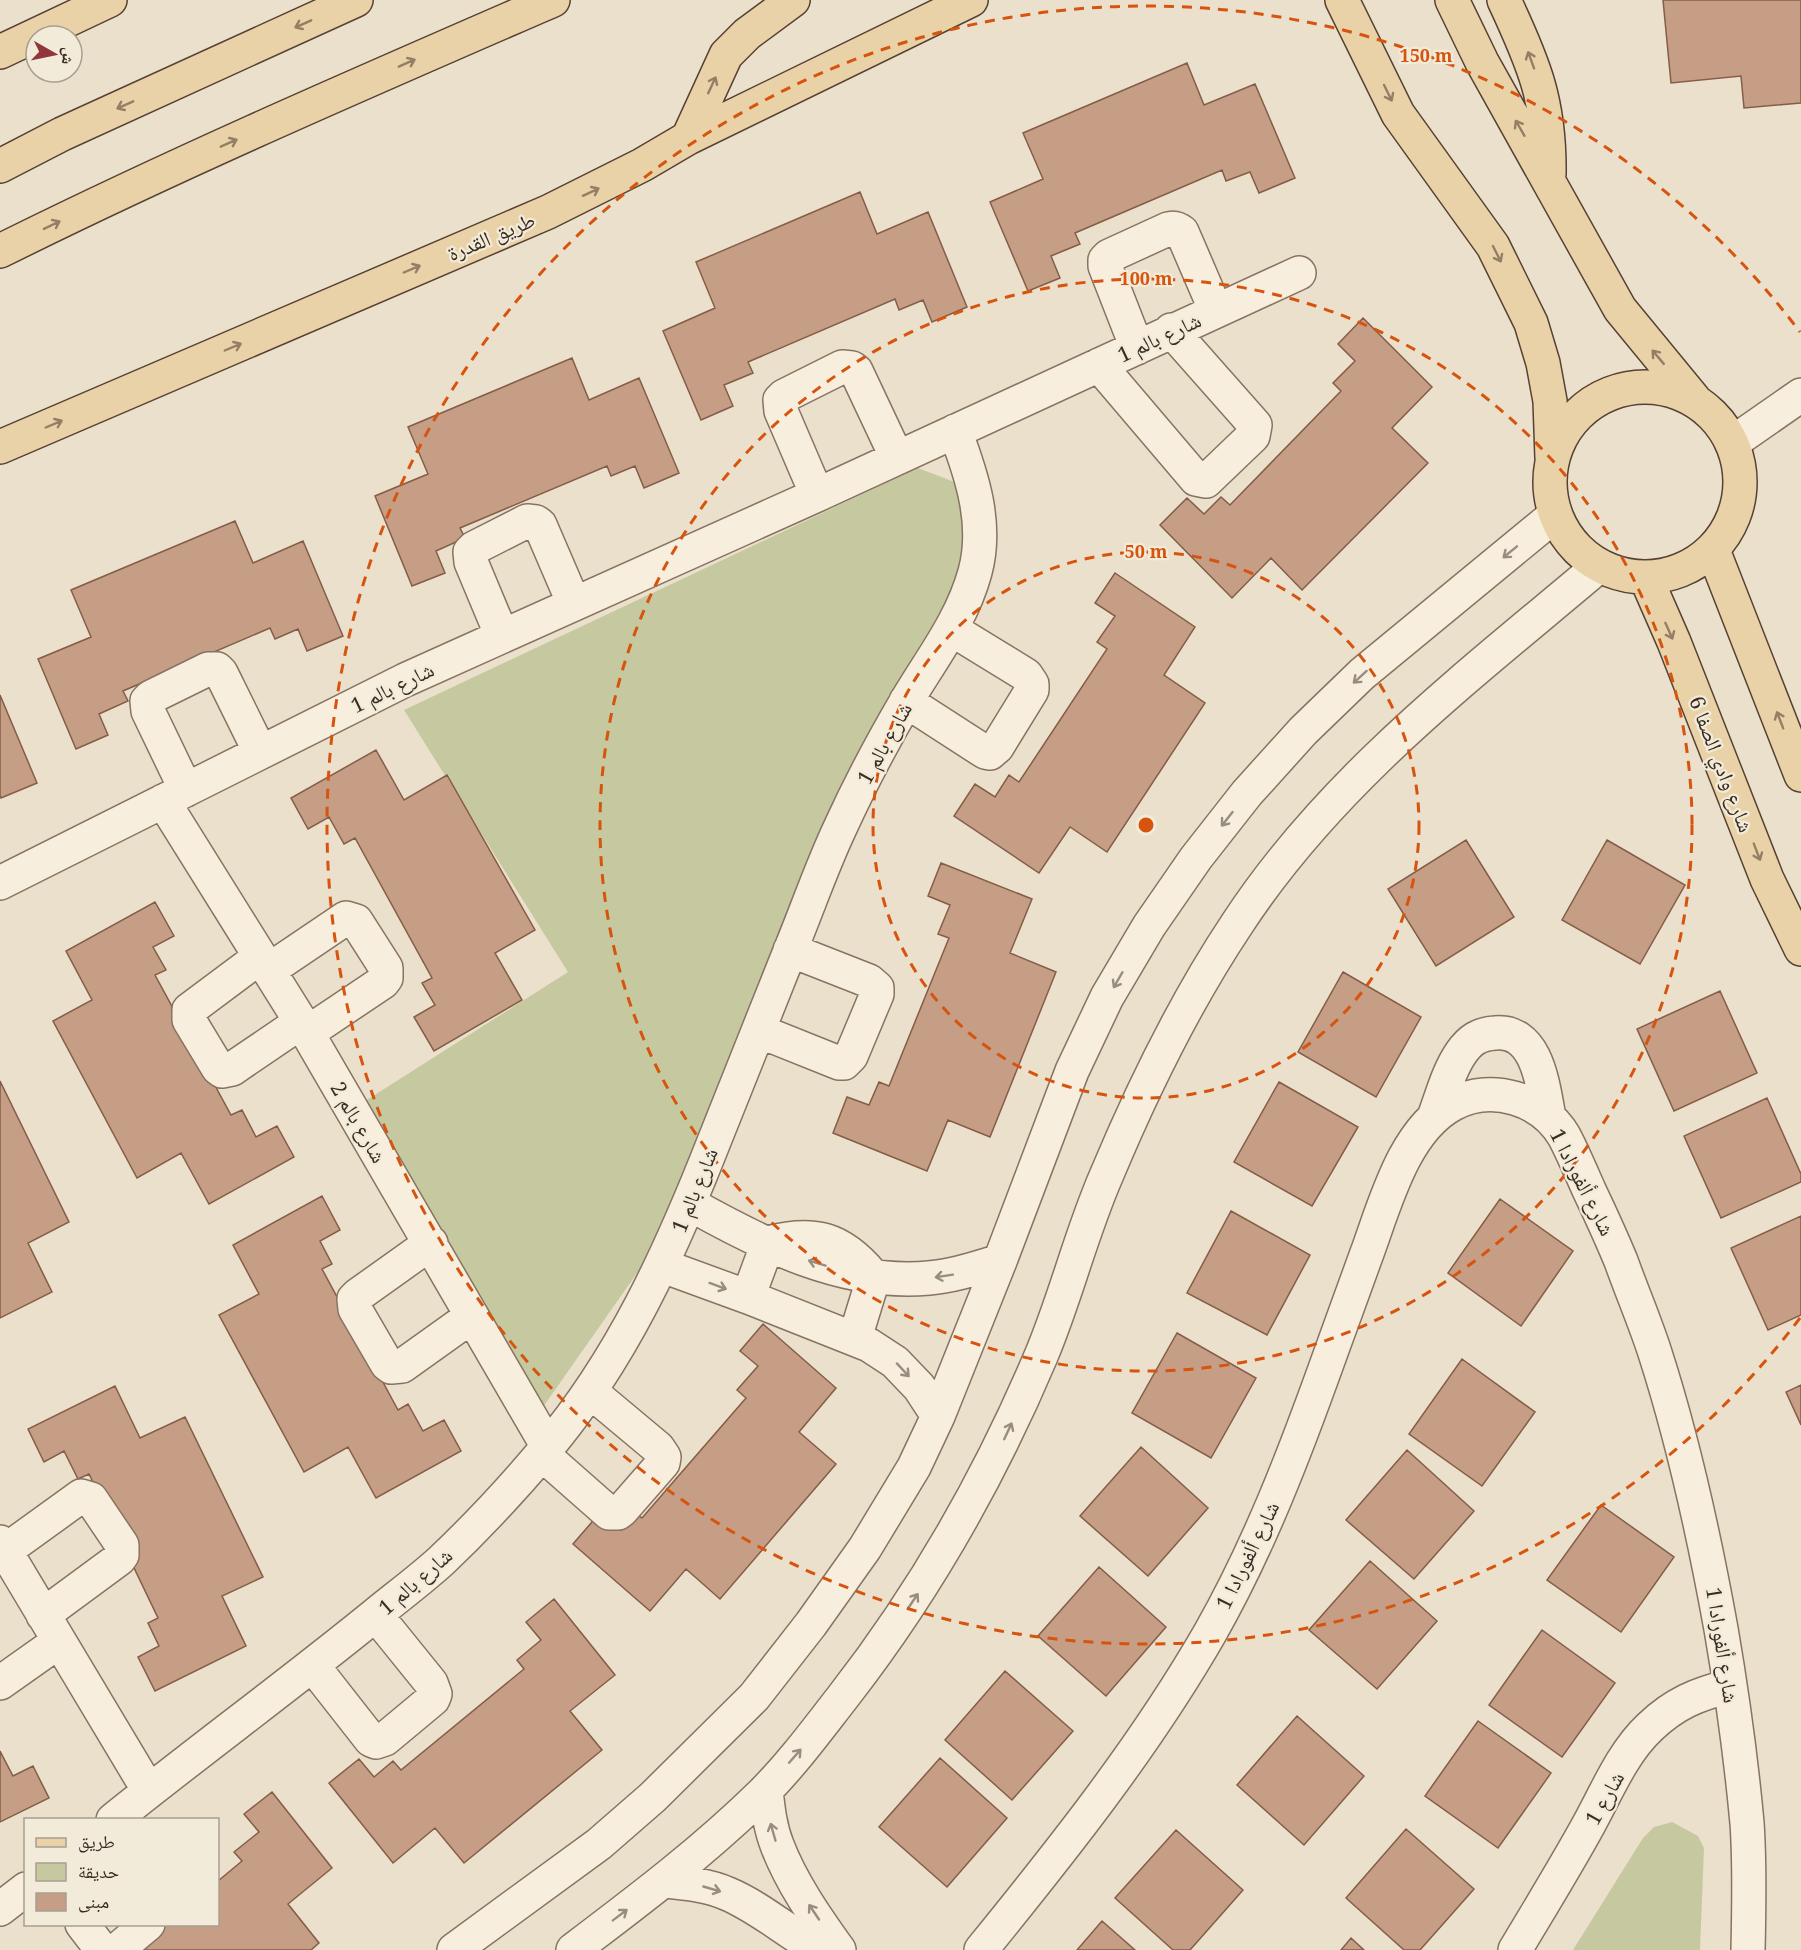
<svg xmlns="http://www.w3.org/2000/svg" width="1801" height="1950" font-family="'Noto Serif','Noto Naskh Arabic',serif">
<style>
.park{fill:#c6c9a0}
.building{fill:#c69d85;stroke:#845d48;stroke-width:1.5}
.lines{fill:none;stroke-linecap:round;stroke-linejoin:round}
.minor-casing{stroke:#877361;stroke-width:36}
.major-casing{stroke:#564234;stroke-width:36}
.minor{stroke:#f7eede;stroke-width:33}
.major{stroke:#ead2a8;stroke-width:33}
.oneway{stroke:#927f65}
.oneway2{stroke:#988d80}
.ring{fill:none;stroke:#d6540e;stroke-width:3;stroke-dasharray:10 8}
.labels{text-anchor:middle;dominant-baseline:central;stroke-width:4.5;stroke-linejoin:round;paint-order:stroke}
.street-label{font-size:21px;fill:#392c22;stroke:#f3ebda}
.centre{fill:#d6540e;stroke:#f3ebda;stroke-width:3}
.ring-label{font-size:18px;text-anchor:middle;font-weight:bold;fill:#d6540e;stroke:#f3ebda;stroke-width:4.5;stroke-linejoin:round;paint-order:stroke}
</style>
<rect width="100%" height="100%" fill="#ebe0cb"/>
<path class="park" d="M 918,468 L 965,486 L 963,575 L 715,1096 L 649,1256 L 543,1407 L 362,1103 L 568,972 L 404,710 Z
M 1672,1822 L 1698,1836 L 1704,1848 L 1700,1950 L 1573,1950 L 1643,1838 L 1654,1827 Z"/>
<path class="building" d="M 1663,0 L 1801,0 L 1801,103 L 1744,108 L 1741,76 L 1671,83 Z
M 1187,63 L 1204,105 L 1255,84 L 1295,178 L 1259,193 L 1250,172 L 1226,181 L 1222,170 L 1075,233 L 1080,244 L 1051,256 L 1060,278 L 1028,291 L 990,202 L 1043,179 L 1023,133 Z
M 860,192 L 877,234 L 928,212 L 967,307 L 932,322 L 923,300 L 899,310 L 895,299 L 748,362 L 753,373 L 724,385 L 733,406 L 701,420 L 663,331 L 715,308 L 696,262 Z
M 1363,318 L 1432,387 L 1392,428 L 1428,463 L 1302,590 L 1271,558 L 1232,598 L 1160,525 L 1187,498 L 1204,514 L 1221,497 L 1230,505 L 1341,391 L 1333,383 L 1355,361 L 1338,344 Z
M 572,358 L 589,400 L 639,378 L 679,473 L 644,488 L 635,466 L 611,476 L 607,466 L 460,528 L 465,538 L 436,551 L 445,573 L 412,586 L 375,496 L 428,474 L 408,427 Z
M 235,521 L 253,563 L 303,541 L 343,636 L 307,651 L 298,629 L 275,639 L 270,628 L 123,691 L 128,701 L 99,714 L 108,735 L 76,749 L 38,659 L 91,637 L 71,590 Z
M 1115,573 L 1195,627 L 1164,675 L 1205,703 L 1107,852 L 1070,827 L 1039,873 L 954,816 L 975,784 L 995,797 L 1009,775 L 1019,782 L 1107,649 L 1097,642 L 1115,616 L 1095,603 Z
M 0,695 L 37,783 L 1,798 L 0,795 Z
M 376,750 L 404,800 L 447,775 L 535,930 L 495,953 L 522,1000 L 434,1051 L 414,1017 L 435,1005 L 422,983 L 432,978 L 355,838 L 344,844 L 329,817 L 308,829 L 291,798 Z
M 1466,840 L 1514,917 L 1436,966 L 1388,889 Z
M 1607,840 L 1685,885 L 1640,964 L 1562,920 Z
M 941,863 L 1032,899 L 1010,953 L 1056,972 L 990,1137 L 948,1120 L 927,1171 L 833,1133 L 847,1097 L 869,1105 L 879,1082 L 889,1086 L 949,938 L 938,934 L 950,905 L 928,896 Z
M 155,902 L 174,936 L 153,947 L 166,970 L 155,975 L 231,1115 L 242,1110 L 256,1137 L 277,1126 L 294,1157 L 209,1204 L 181,1153 L 137,1178 L 53,1021 L 92,1000 L 66,951 Z
M 1343,972 L 1421,1017 L 1376,1097 L 1298,1052 Z
M 1720,991 L 1757,1073 L 1674,1111 L 1637,1029 Z
M 0,1081 L 69,1222 L 28,1243 L 52,1292 L 0,1318 Z
M 1279,1082 L 1358,1127 L 1312,1206 L 1234,1162 Z
M 1767,1098 L 1801,1174 L 1801,1182 L 1721,1218 L 1684,1136 Z
M 322,1196 L 340,1230 L 320,1241 L 332,1264 L 322,1269 L 398,1410 L 408,1404 L 423,1431 L 444,1420 L 461,1451 L 376,1498 L 348,1447 L 304,1472 L 219,1315 L 259,1294 L 233,1245 Z
M 1500,1199 L 1573,1251 L 1521,1326 L 1448,1273 Z
M 1231,1211 L 1310,1255 L 1267,1335 L 1187,1293 Z
M 1801,1216 L 1801,1315 L 1768,1330 L 1731,1248 Z
M 763,1324 L 836,1388 L 799,1432 L 836,1464 L 720,1599 L 686,1569 L 650,1611 L 573,1544 L 598,1515 L 616,1530 L 633,1511 L 642,1518 L 746,1398 L 737,1390 L 758,1366 L 740,1351 Z
M 1177,1333 L 1256,1378 L 1211,1458 L 1132,1413 Z
M 1462,1359 L 1535,1412 L 1482,1486 L 1409,1434 Z
M 1801,1385 L 1801,1425 L 1786,1392 Z
M 115,1386 L 140,1438 L 185,1417 L 263,1577 L 222,1596 L 246,1646 L 155,1691 L 138,1657 L 159,1646 L 148,1623 L 158,1618 L 89,1474 L 78,1479 L 64,1451 L 44,1462 L 28,1429 Z
M 1141,1447 L 1208,1508 L 1148,1576 L 1080,1516 Z
M 1407,1450 L 1474,1511 L 1414,1579 L 1346,1520 Z
M 1601,1505 L 1674,1557 L 1621,1632 L 1547,1580 Z
M 1370,1561 L 1437,1621 L 1377,1689 L 1309,1630 Z
M 1099,1567 L 1166,1627 L 1106,1696 L 1038,1636 Z
M 554,1599 L 615,1675 L 570,1711 L 602,1750 L 464,1863 L 435,1828 L 393,1863 L 329,1783 L 359,1759 L 374,1777 L 393,1761 L 401,1770 L 524,1669 L 517,1660 L 541,1640 L 526,1622 Z
M 1542,1630 L 1615,1683 L 1562,1757 L 1489,1705 Z
M 1005,1671 L 1073,1731 L 1012,1800 L 945,1740 Z
M 1297,1716 L 1364,1776 L 1304,1845 L 1237,1785 Z
M 1478,1721 L 1551,1773 L 1498,1848 L 1425,1796 Z
M 0,1751 L 13,1776 L 33,1766 L 49,1798 L 0,1822 Z
M 940,1758 L 1007,1818 L 947,1887 L 879,1827 Z
M 272,1792 L 332,1868 L 288,1904 L 319,1943 L 311,1950 L 133,1950 L 164,1924 L 218,1924 L 218,1881 L 242,1861 L 234,1852 L 259,1832 L 244,1814 Z
M 1406,1829 L 1474,1889 L 1420,1950 L 1404,1950 L 1346,1898 Z
M 1176,1830 L 1243,1890 L 1190,1950 L 1173,1950 L 1115,1898 Z
M 1102,1921 L 1135,1950 L 1077,1950 Z
M 1351,1938 L 1364,1950 L 1341,1950 Z"/>
<g class="lines">
<defs>
<path id="minor" d="M 1137,348 L 1105,266 L 1105,260 L 1109,256 L 1168,229 C 1174,227 1177,228 1182,232 L 1216,311
M 1099,365 L 1196,479 L 1206,481 L 1253,436 L 1255,425 L 1171,330
M 1732,443 L 1801,395
M 817,495 L 781,411 L 780,400 L 784,396 L 842,367 L 852,368 L 856,371 L 897,458
M 502,636 L 471,562 L 470,552 L 474,548 L 527,521 L 536,522 L 540,525 L 574,604
M 906,701 L 985,752 L 990,753 L 997,747 L 1032,690 L 1032,684 L 1026,675 L 951,629
M 186,790 L 148,711 L 147,701 L 151,697 L 208,669 L 217,669 L 221,673 L 260,752
M 163,801 L 301,1022 L 548,1447
M 0,883 L 405,680 L 817,495 L 1299,273
M 260,957 L 189,1010 L 189,1020 L 218,1068 L 222,1071 L 232,1069 L 301,1022
M 269,970 L 346,918 L 356,921 L 386,968 L 386,978 L 383,982 L 307,1033
M 759,1031 L 839,1063 L 844,1063 L 851,1056 L 877,994 L 877,988 L 869,981 L 790,950
M 1434,1117 C 1442,1096 1448,1072 1461,1053 C 1470,1040 1479,1034 1495,1033 C 1538,1029 1543,1087 1549,1117
M 690,1204 C 761,1244 844,1286 929,1278 C 954,1276 977,1268 1000,1261
M 431,1243 L 358,1295 L 354,1299 L 355,1309 L 387,1364 L 391,1367 L 402,1366 L 472,1316
M 663,1266 L 748,1297 L 869,1345 L 895,1362 L 919,1387 L 938,1416
M 748,1297 L 768,1243 C 814,1231 841,1238 872,1275
M 855,1338 L 874,1276
M 542,1454 L 609,1513 L 618,1513 L 622,1510 L 663,1463 L 664,1457 L 658,1448 L 591,1392
M 0,1542 L 149,1791
M 5,1551 L 81,1496 L 91,1499 L 122,1545 L 122,1555 L 119,1559 L 43,1615
M 313,1666 L 371,1740 L 376,1742 L 385,1739 L 433,1699 L 435,1694 L 431,1683 L 376,1615
M 0,1683 L 58,1642
M 766,1790 C 768,1809 770,1827 777,1845 C 791,1882 816,1918 839,1950
M 113,1820 C 200,1750 289,1685 375,1615 C 397,1597 420,1580 441,1561 C 478,1526 513,1488 546,1449 C 622,1359 670,1253 713,1144 C 740,1078 766,1012 792,946 C 808,907 822,866 840,828 C 860,784 883,741 907,700 C 932,658 962,620 975,572 C 988,524 972,476 955,431
M 664,1881 C 685,1883 708,1885 728,1894 C 761,1908 788,1933 820,1950
M 0,1909 L 26,1889
M 82,1924 L 102,1950
M 117,1950 L 148,1924
M 454,1950 L 599,1844 L 653,1797 L 754,1697 L 811,1624 L 865,1548 L 914,1467 L 938,1416 L 1000,1261 L 1072,1071 L 1107,997 L 1149,926 L 1196,858 L 1247,793 L 1303,731 L 1362,674 L 1555,515
M 573,1950 C 639,1900 704,1851 763,1793 C 792,1764 817,1730 842,1698 C 924,1593 989,1479 1041,1356 C 1066,1297 1081,1233 1107,1174 C 1143,1088 1185,1002 1237,924 C 1331,780 1469,676 1599,566
M 981,1950 C 1063,1849 1145,1746 1210,1633 C 1260,1545 1296,1450 1330,1355 C 1342,1321 1355,1287 1367,1253 C 1385,1204 1404,1130 1453,1104 C 1492,1083 1542,1099 1564,1136 C 1573,1153 1581,1172 1589,1190 C 1600,1213 1611,1237 1621,1261 C 1632,1292 1645,1322 1655,1353 C 1684,1443 1704,1535 1721,1629 C 1732,1693 1741,1758 1747,1823 C 1750,1865 1749,1908 1748,1950
M 1515,1950 C 1540,1908 1566,1866 1589,1824 C 1607,1791 1623,1752 1650,1727 C 1675,1703 1698,1694 1730,1686"/>
<path id="major" d="M 1342,0 L 1398,114 L 1493,246 L 1531,323 L 1543,363 L 1550,401 L 1552,458
M 1452,0 L 1482,62 L 1620,309 L 1694,399
M 1504,0 C 1534,64 1550,102 1549,174
M 0,52 L 110,0
M 688,138 L 726,55 L 747,34 L 793,0
M 0,166 L 62,134 L 356,0
M 0,251 C 181,161 367,81 553,0
M1550 482a95 95 0 1 1 190 0a95 95 0 1 1-190 0Z
M 0,447 L 548,212 L 642,165 L 688,138 L 971,0
M 1713,550 L 1801,775
M 1646,578 L 1674,642 L 1767,879 L 1801,949"/>
</defs>
<use href="#minor" class="minor-casing"/>
<use href="#major" class="major-casing"/>
<use href="#minor" class="minor"/>
<use href="#major" class="major"/>
</g>
<defs><path id="oneway-shaft" d="M-6 0H5M1.5-3L5.5 0L1.5 3" fill="none" stroke-width="1.6" stroke-linecap="round" stroke-linejoin="round" transform="scale(1.5)"/></defs>
<g class="oneway">
<use href="#oneway-shaft" transform="translate(303 24) rotate(156)"/>
<use href="#oneway-shaft" transform="translate(1531 60) rotate(-110)"/>
<use href="#oneway-shaft" transform="translate(407 63) rotate(-24)"/>
<use href="#oneway-shaft" transform="translate(712 85) rotate(-65)"/>
<use href="#oneway-shaft" transform="translate(1388 93) rotate(64)"/>
<use href="#oneway-shaft" transform="translate(125 105) rotate(156)"/>
<use href="#oneway-shaft" transform="translate(1520 128) rotate(-120)"/>
<use href="#oneway-shaft" transform="translate(229 143) rotate(-24)"/>
<use href="#oneway-shaft" transform="translate(591 192) rotate(-25)"/>
<use href="#oneway-shaft" transform="translate(52 225) rotate(-26)"/>
<use href="#oneway-shaft" transform="translate(1497 254) rotate(63)"/>
<use href="#oneway-shaft" transform="translate(412 269) rotate(-23)"/>
<use href="#oneway-shaft" transform="translate(233 347) rotate(-23)"/>
<use href="#oneway-shaft" transform="translate(1658 357) rotate(-130)"/>
<use href="#oneway-shaft" transform="translate(54 424) rotate(-23)"/>
<use href="#oneway-shaft" transform="translate(1669 631) rotate(66)"/>
<use href="#oneway-shaft" transform="translate(1780 720) rotate(-111)"/>
<use href="#oneway-shaft" transform="translate(1757 852) rotate(69)"/>
</g>
<g class="oneway2">
<use href="#oneway-shaft" transform="translate(1510 552) rotate(141)"/>
<use href="#oneway-shaft" transform="translate(1360 677) rotate(138)"/>
<use href="#oneway-shaft" transform="translate(1227 819) rotate(128)"/>
<use href="#oneway-shaft" transform="translate(1118 980) rotate(120)"/>
<use href="#oneway-shaft" transform="translate(817 1263) rotate(-163)"/>
<use href="#oneway-shaft" transform="translate(944 1276) rotate(171)"/>
<use href="#oneway-shaft" transform="translate(718 1286) rotate(20)"/>
<use href="#oneway-shaft" transform="translate(903 1370) rotate(47)"/>
<use href="#oneway-shaft" transform="translate(1008 1431) rotate(-65)"/>
<use href="#oneway-shaft" transform="translate(913 1601) rotate(-56)"/>
<use href="#oneway-shaft" transform="translate(795 1756) rotate(-49)"/>
<use href="#oneway-shaft" transform="translate(773 1832) rotate(-106)"/>
<use href="#oneway-shaft" transform="translate(712 1889) rotate(16)"/>
<use href="#oneway-shaft" transform="translate(814 1912) rotate(-124)"/>
<use href="#oneway-shaft" transform="translate(620 1915) rotate(-37)"/>
</g>
<g class="ring">
<circle cx="1146" cy="825" r="273"/>
<circle cx="1146" cy="825" r="546"/>
<path d="M1800 1318A819 819 0 1 1 1800 332"/>
</g>
<g class="labels">
<g class="street-label">
<text transform="translate(491 236) rotate(-23)">طريق القدرة</text>
<text transform="translate(1159 337) rotate(-25)">شارع بالم 1</text>
<text transform="translate(392 687) rotate(-26)">شارع بالم 1</text>
<text transform="translate(884 743) rotate(-61)">شارع بالم 1</text>
<text transform="translate(1722 764) rotate(69)">شارع وادي الصفا 6</text>
<text transform="translate(359 1122) rotate(60)">شارع بالم 2</text>
<text transform="translate(1583 1182) rotate(63)">شارع ألفورادا 1</text>
<text transform="translate(694 1190) rotate(-68)">شارع بالم 1</text>
<text transform="translate(1247 1555) rotate(-64)">شارع ألفورادا 1</text>
<text transform="translate(415 1581) rotate(-41)">شارع بالم 1</text>
<text transform="translate(1723 1645) rotate(81)">شارع ألفورادا 1</text>
<text transform="translate(1604 1798) rotate(-61)">شارع 1</text>
</g>
</g>
<circle cx="1146" cy="825" r="9" class="centre"/>
<g class="ring-label">
<text x="1426" y="62">150 m</text>
<text x="1146" y="285">100 m</text>
<text x="1146" y="558">50 m</text>
</g>
<rect x="24" y="1818" width="195" height="108" fill="#f3ebda" stroke="#a99f90" stroke-width="1.5"/>
<rect x="36" y="1838" width="30" height="9" fill="#ead2a8" stroke="#a99f90" stroke-width="1.5"/>
<text x="78" y="1848" font-size="18" fill="#392c22">طريق</text>
<rect x="36" y="1863" width="30" height="18" fill="#c6c9a0" stroke="#a99f90" stroke-width="1.5"/>
<text x="78" y="1878" font-size="18" fill="#392c22">حديقة</text>
<rect x="36" y="1893" width="30" height="18" fill="#c69d85" stroke="#a99f90" stroke-width="1.5"/>
<text x="78" y="1908" font-size="18" fill="#392c22">مبنى</text>
<g transform="translate(54 54) rotate(99)"><circle r="28" fill="#f3ebda" stroke="#a99f90" stroke-width="1.5"/>
<path d="M0-4.5L10 22L0 15L-10 22Z" fill="#91363b"/>
<text y="-9" font-size="16" font-weight="bold" text-anchor="middle" fill="#392c22">ش</text>
</g>
</svg>
